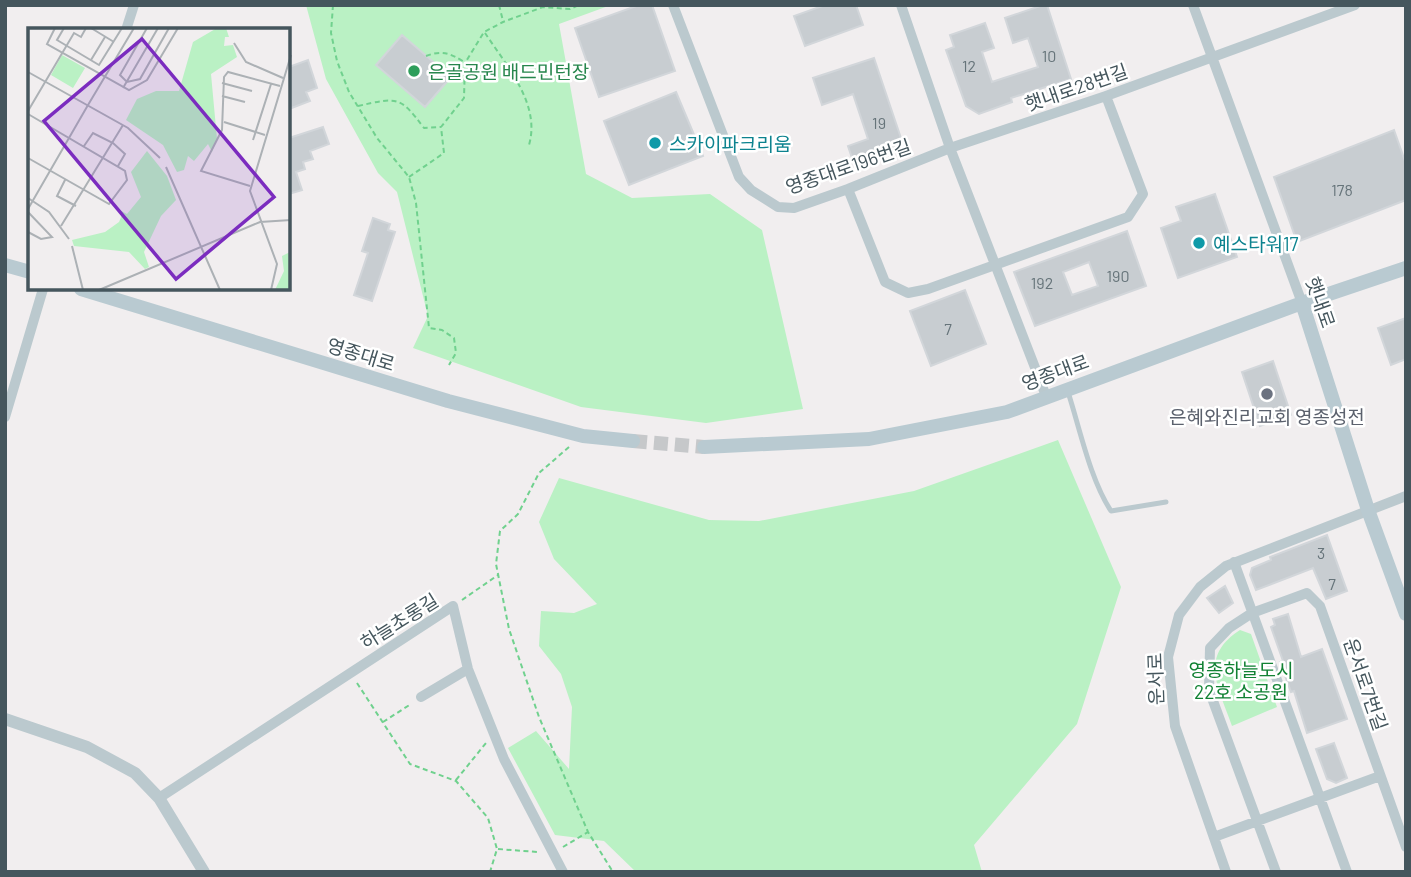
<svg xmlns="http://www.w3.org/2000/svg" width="1411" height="877" font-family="Barlow,'Noto Sans KR',sans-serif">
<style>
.green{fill:#baf1c4}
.building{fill:#c8cdd1;stroke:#d2d6da;stroke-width:2;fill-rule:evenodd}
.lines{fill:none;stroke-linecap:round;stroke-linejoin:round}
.secondary-tunnel{stroke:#c6c8ca;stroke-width:14;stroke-dasharray:14 7;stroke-linecap:butt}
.path{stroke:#70d18e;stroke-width:2;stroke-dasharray:5 3.5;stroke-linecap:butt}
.service{stroke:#bbc9ce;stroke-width:5}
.minor{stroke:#bbc9ce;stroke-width:10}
.tertiary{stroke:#bbc9ce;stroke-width:12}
.secondary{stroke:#b9cad1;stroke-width:14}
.leisure-dot{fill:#2e9e5b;stroke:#fff;stroke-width:2.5}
.culture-dot{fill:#0f9aa8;stroke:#fff;stroke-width:2.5}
.worship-dot{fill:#6b7280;stroke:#fff;stroke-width:2.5}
.labels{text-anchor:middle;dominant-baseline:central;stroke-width:5;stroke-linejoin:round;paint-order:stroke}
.number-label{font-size:16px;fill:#66747a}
.leisure-label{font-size:19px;fill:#27864d;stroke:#fff;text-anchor:start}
.street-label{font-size:19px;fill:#45565d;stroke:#fff}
.culture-label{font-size:19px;fill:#0d838f;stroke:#fff;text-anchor:start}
.worship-label{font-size:19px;fill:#5b616d;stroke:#fff}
.park-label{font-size:19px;fill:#128234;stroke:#fff}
.inset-road{fill:none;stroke:#acb1b5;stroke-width:2}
.view{fill:#7b2cbf;fill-opacity:0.15;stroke:#7b2cbf;stroke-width:3.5}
.inset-edge{fill:none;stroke:#45565d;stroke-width:3.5}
</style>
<rect width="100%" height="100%" fill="#f1eeef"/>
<path class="green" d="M 306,5 L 611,5 L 559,24 L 586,174 L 632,198 L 710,194 L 762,230 L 803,409 L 706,423 L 581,407 L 413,348 L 428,316 L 397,192 L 378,173 L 326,79 Z
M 1058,440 L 1121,587 L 1077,724 L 974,845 L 982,872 L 636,872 L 604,841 L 555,835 L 508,748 L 536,731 L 569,769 L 572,707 L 561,674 L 539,646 L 541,611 L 574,613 L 597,604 L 554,559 L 539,522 L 559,478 L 709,520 L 759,521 L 914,491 Z
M 1240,630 L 1251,634 L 1277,707 L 1232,726 C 1219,688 1198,657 1240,630 Z"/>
<path class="building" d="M 639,5 L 652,5 L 675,71 L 599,97 L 575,28 Z
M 825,5 L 856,5 L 863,25 L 805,46 L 794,16 Z
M 1043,5 L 1047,5 L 1071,79 L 1011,98 L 1012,102 L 979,114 L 966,106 L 946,50 L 954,47 L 950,35 L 985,23 L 994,48 L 982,52 L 992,82 L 1004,78 L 1038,67 L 1028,38 L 1013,43 L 1005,18 Z
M 402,35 L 451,77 L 425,107 L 376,65 Z
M 874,58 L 903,144 L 853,161 L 848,146 L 868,139 L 853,94 L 822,105 L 813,78 Z
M 308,60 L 317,88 L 306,92 L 310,101 L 289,109 L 289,67 Z
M 676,92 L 703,156 L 629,185 L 604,121 Z
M 323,127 L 329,144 L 310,151 L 313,159 L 303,162 L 305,169 L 296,172 L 302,190 L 289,194 L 289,138 Z
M 1394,130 L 1406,164 L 1406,200 L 1297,242 L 1274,177 Z
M 1215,194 L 1237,257 L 1178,278 L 1161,228 L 1181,221 L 1176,207 Z
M 373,218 L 390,224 L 388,230 L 395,232 L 372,301 L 354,295 L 368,253 L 362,251 Z
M 1127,231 L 1146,286 L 1035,326 L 1014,272 ZM 1089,262 L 1098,286 L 1072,295 L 1063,272 Z
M 965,290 L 986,344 L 931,366 L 910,311 Z
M 1406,318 L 1406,359 L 1391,365 L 1378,328 Z
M 1273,361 L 1291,415 L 1260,426 L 1242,372 Z
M 1327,535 L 1347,591 L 1326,599 L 1313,568 L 1256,590 L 1250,575 L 1252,568 L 1271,560 L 1270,557 Z
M 1225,586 L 1233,603 L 1219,613 L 1207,598 Z
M 1288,614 L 1301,657 L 1322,649 L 1347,719 L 1307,733 L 1294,691 L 1291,692 L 1280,662 L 1283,661 L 1271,627 L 1275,625 L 1273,619 Z
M 1334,743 L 1347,778 L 1336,783 L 1327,779 L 1316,749 Z"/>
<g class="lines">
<path class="secondary-tunnel" d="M 633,441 L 704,447"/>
<path class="path" d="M 333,5 L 331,33 L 337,61 L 349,92 L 377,138 L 409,177 L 416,203 L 429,328 L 442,330 L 454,338 L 456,353 L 449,365
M 499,5 L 503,21
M 485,33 C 506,65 541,104 529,145
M 426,56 C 442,50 450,53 464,62
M 358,106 C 398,97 400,96 424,128 L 441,127
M 409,177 L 444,153 L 441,127 L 464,98 L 465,63 L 484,32 L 503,22 L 543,7 L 570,9 L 579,5
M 569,447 L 539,473 L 518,514 L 500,531 L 496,564 L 509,629 L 539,717 L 588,832 L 613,872
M 462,600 L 498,575
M 357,683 L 410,764 L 456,781 L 488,818 L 497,849 L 490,872
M 383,722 L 411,704
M 456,780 L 486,743
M 563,847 L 588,832
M 498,849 L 538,852"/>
<path class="service" d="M 1068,392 C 1080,429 1090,479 1111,511 L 1166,502"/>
<path class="minor" d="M 673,5 L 739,177 L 751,190 L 778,207 L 794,208 L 848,189 L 950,148 L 1106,96 L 1355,5
M 901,5 L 950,148 L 1046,396
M 1193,5 L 1302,303
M 126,30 L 134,5
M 848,189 L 885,282 L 908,293 L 928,289 L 1128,217 L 1143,194 L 1106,96
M 5,417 L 43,289
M 1234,562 L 1347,872
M 421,697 L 468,669
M 159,798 L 453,606 L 468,669 L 504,759 L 563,872
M 1214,837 L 1380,776
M 1226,872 L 1175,726 L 1168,657 L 1179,615 L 1200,587 L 1226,566 L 1406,496
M 1276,872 L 1209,690 L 1210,648 L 1229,628 L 1252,613 L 1307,593 L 1320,606 L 1406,847"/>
<path class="tertiary" d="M 5,719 L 87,747 L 135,773 L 159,798 L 204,872"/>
<path class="secondary" d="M 5,265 L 30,272
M 81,289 L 448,401 L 583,436 L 633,441
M 1302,303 L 1368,510 L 1406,614
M 704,447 L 869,439 L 1007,412 L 1302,303 L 1406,268"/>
</g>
<circle class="leisure-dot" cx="414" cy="71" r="7"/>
<g class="culture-dot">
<circle cx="655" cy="143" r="7"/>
<circle cx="1199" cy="243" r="7"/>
</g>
<circle class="worship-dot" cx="1267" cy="394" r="7"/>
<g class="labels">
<g class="number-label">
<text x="1049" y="55">10</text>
<text x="969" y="65">12</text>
<text x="879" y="122">19</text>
<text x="1342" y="189">178</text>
<text x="1118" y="275">190</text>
<text x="1042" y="282">192</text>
<text x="948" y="328">7</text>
<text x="1321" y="552">3</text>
<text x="1332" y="583">7</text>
</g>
<g class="leisure-label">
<text x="428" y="71">은골공원 배드민턴장</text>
</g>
<g class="street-label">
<text transform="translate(1076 87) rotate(-19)">햇내로28번길</text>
<text transform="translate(848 166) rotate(-19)">영종대로196번길</text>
<text transform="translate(1321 302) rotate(71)">햇내로</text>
<text transform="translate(361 354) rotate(17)">영종대로</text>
<text transform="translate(1055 372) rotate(-20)">영종대로</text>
<text transform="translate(399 621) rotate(-32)">하늘초롱길</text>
<text transform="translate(1155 679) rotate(-92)">운서로</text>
<text transform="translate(1366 684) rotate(71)">운서로7번길</text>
</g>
<g class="culture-label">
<text x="669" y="143">스카이파크리움</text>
<text x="1213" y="243">예스타워17</text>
</g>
<g class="worship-label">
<text x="1267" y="416">은혜와진리교회 영종성전</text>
</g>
<g class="park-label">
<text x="1241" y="669">영종하늘도시<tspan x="1241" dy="22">22호 소공원</tspan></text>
</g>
</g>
<g transform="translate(28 28)">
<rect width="262" height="262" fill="#f1eeef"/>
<path d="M 189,0 L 198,0 L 201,9 L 197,9 L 196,18 L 205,17 L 209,29 L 183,46 L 189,111 L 184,124 L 180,116 L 166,133 L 160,128 L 156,142 L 149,144 L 135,117 L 98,92 L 109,71 L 128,63 L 151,63 L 165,14 ZM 34,27 L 57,40 L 45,60 L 23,47 ZM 119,123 L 139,148 L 148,172 L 133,188 L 116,224 L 121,239 L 117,241 L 101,224 L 46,218 L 44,212 L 77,204 L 91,194 L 94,187 L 86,179 L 99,186 L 113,169 L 103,144 ZM 262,224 L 262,262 L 247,262 L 256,243 L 254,228 Z" fill="#baf1c4"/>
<path class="inset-road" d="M 27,0 L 19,16 L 101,62 L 119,52 L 150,0M 36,0 L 29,12 L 71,37 L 94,0M 63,0 L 86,14M 119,0 L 92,47 L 99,54 L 112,51 L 141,0M 206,15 L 218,34 L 255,50M 63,32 L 77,9M 0,44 L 100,100 L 132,130M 194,55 L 224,63M 95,60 L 130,0M 194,68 L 217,74M 60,77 L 106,0M 0,83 L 46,5 L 53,9 L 58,0M 0,86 L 97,143 L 99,152 L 81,176 L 0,130M 196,94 L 237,107M 225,112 L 243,56M 56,118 L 65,105 L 85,115 L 97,126 L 90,138M 138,139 L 192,262M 37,152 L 29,168 L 48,178M 222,158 L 173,143 L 194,102 L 196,49 L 200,44 L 252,58M 0,170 L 21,184 L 41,211M 0,181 L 60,77M 0,184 L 24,209 L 13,211 L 0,204M 33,198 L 95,97M 44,218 L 55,262M 71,262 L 232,194 L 263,192M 243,262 L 249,236 L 222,163 L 263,27"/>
<path class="view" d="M 114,11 L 246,169 L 148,251 L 16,93 Z"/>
<rect width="262" height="262" class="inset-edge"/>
</g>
<rect width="1411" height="877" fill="none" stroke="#45565d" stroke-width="14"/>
</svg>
